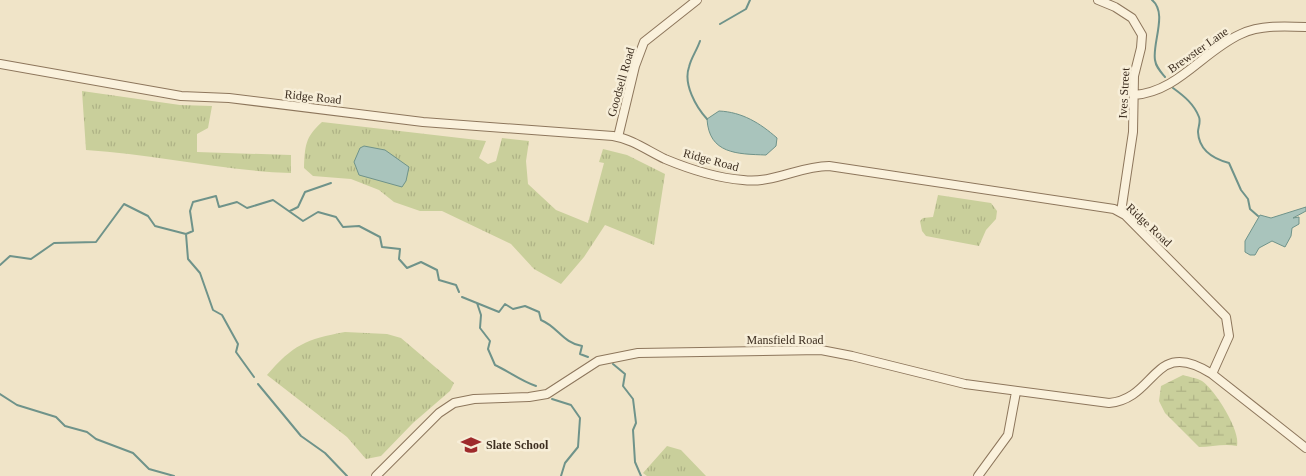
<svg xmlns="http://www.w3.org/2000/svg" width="1306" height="476" font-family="Georgia,serif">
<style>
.grass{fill:url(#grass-tufts)}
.wetland{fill:url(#wetland-marsh)}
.water{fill:#a9c4bc;stroke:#6f938a}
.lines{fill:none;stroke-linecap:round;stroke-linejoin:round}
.stream{stroke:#6f938a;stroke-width:2}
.minor-casing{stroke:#8d765c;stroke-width:10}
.minor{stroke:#faf1dc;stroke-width:8}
.labels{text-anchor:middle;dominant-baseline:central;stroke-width:5;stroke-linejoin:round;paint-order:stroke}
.street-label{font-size:12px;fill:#3d2e20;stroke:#f7eed8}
.poi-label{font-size:12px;font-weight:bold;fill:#3d2e20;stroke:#f7eed8;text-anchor:start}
</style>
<defs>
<pattern id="grass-tufts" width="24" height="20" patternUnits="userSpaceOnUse" patternTransform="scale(1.25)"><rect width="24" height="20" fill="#c9cf9b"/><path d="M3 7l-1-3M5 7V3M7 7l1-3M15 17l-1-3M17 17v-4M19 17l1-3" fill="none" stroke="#aeb285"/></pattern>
<pattern id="wetland-marsh" width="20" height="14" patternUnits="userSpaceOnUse" patternTransform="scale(1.25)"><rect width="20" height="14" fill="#c9cf9b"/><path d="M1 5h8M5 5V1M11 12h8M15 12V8" fill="none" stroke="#aeb285"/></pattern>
</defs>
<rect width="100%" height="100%" fill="#f0e4c8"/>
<path class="grass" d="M 82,91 L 180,105 L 212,106 L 208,128 L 197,134 L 197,152 L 291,155 L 291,173 C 222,171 155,154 86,150 Z
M 322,122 L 486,141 L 479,158 L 488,164 L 496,161 L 502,138 L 529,141 L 526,161 L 528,184 L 556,210 L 588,223 L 604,163 L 599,162 L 603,149 L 627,155 L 665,174 L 654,245 L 605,225 L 584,257 L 561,284 L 534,269 L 511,244 L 442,211 L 420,211 L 394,202 L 379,190 L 351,179 L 313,176 L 304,168 C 305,146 305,137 322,122 Z
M 938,195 L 991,203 L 997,211 L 996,219 L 986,230 L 979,246 L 926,236 L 922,231 L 920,221 L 923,218 L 933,217 Z
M 345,332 L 387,334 L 401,338 L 454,383 L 450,391 L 413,423 L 381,456 L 366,459 L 347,437 L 267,375 C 293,345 306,339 345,332 Z
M 667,446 L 681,450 L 706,476 L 647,476 L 643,473 Z"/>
<path class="wetland" d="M 1183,375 C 1189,377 1197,378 1202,381 C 1215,390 1241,431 1237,446 C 1224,443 1212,447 1199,447 L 1165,413 L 1159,401 L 1161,386 Z"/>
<path class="water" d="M 719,111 C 742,112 760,123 777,138 L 776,146 L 766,155 C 737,154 709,154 707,119 Z
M 364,146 L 385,150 L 409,167 L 406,181 L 402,187 L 359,175 L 354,162 L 360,148 Z
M 1306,207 L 1306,211 L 1293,218 L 1299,217 L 1299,224 L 1292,228 L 1291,236 L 1285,247 L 1272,241 L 1259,248 L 1255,255 L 1250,255 L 1245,252 L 1245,241 L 1260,215 L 1271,218 Z"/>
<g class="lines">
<path class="stream" d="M 1152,0 C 1168,13 1152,43 1155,60 C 1156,67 1160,71 1165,77
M 720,24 L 746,9 L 750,0
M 700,41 C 697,50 691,58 689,67 C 683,84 696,107 707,119
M 1173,88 C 1184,96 1194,104 1199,117 C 1201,122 1198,127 1198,132 C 1199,151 1214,159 1229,163 L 1241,190 L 1248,199 L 1250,209 L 1258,216
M 290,211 L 298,207 L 305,192 L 331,183
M 186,234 L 188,259 L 200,273 L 213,310 L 222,315 L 238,344 L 236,352 L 254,377
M 0,265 L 10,256 L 31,259 L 54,243 L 96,242 L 124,204 L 148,216 L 155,226 L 186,234 L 193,231 L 190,211 L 193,202 L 216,196 L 219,207 L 237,202 L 247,208 L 273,200 L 303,221 L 318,212 L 336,217 L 343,227 L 359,226 L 380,237 L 382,247 L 400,249 L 399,259 L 407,268 L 421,262 L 437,270 L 439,280 L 456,285 L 459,292
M 462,297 L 499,312 L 505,304 L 513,309 L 525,306 L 539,312 L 541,320 C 558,327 563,343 582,346 L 580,354 L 588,357
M 477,303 L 481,315 L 480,328 L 490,341 L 488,349 L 495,365 C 510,372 521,381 536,386
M 613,364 L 625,374 L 623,386 L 633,399 L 636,423 L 633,430 L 635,462 L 641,476
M 258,384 L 301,436 L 325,453 L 347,476
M 0,394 L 17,405 L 56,417 L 65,426 L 87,432 L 96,439 L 133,453 L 149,469 L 174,476
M 552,399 L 571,405 L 580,418 L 578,447 L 565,463 L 561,476"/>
<defs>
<path id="minor" d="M 1098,0 L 1115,7 L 1132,18 L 1142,35 L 1141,48 L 1134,76 L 1133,132 L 1121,212
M 0,64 L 181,96 L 229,98 L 423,122 L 613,136 C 632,139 648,151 665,159 C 689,169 717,178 743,180 C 773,184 799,166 829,166 L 1114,209 L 1125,215 L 1226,317 L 1229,336 L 1212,374
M 1134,95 C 1178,92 1203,51 1241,34 C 1260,25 1285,26 1306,27
M 618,137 L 635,66 L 644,42 L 697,0
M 376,476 L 439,413 L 454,403 L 474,399 L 529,397 L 547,394 L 598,361 L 638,353 L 821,350 L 852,356 L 965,384 L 1109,403 C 1157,399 1153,336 1212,374 L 1306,448
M 978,476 L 1008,435 L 1016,392"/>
</defs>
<use href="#minor" class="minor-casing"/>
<use href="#minor" class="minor"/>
</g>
<defs>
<symbol id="school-bare" viewBox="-9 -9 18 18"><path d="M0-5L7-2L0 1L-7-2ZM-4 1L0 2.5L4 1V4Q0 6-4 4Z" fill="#9e2a2b" stroke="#f7eed8" stroke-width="2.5" paint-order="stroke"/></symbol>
</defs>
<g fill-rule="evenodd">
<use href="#school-bare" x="457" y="431" width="28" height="28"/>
</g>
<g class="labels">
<g class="street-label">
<text transform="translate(1198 50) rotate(-35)">Brewster Lane</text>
<text transform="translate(621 82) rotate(-74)">Goodsell Road</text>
<text transform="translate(1124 93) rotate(-87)">Ives Street</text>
<text transform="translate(313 97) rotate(6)">Ridge Road</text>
<text transform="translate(711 160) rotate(15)">Ridge Road</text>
<text transform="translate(1149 225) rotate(43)">Ridge Road</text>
<text x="785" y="340">Mansfield Road</text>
</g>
<g class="poi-label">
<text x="486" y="445">Slate School</text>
</g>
</g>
</svg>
